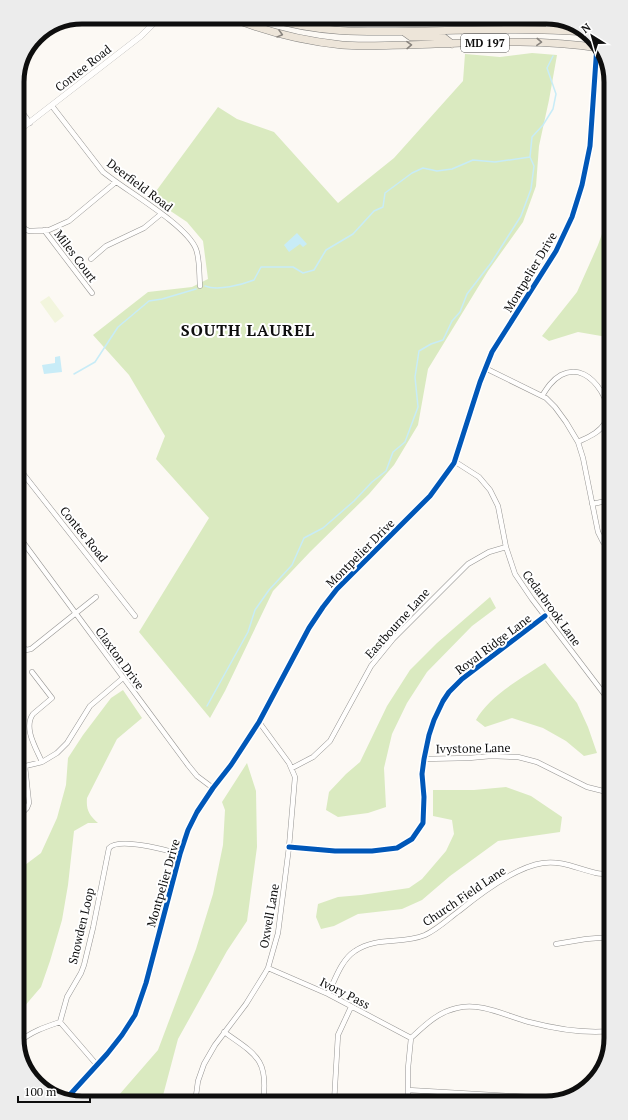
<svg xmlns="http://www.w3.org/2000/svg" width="628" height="1120" font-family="'PT Serif',serif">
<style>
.forest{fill:#daeac0}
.pitch{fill:#f2f5dd}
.water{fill:#c8ecf7}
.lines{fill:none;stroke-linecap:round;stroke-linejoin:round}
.stream{stroke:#c8ecf7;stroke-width:1.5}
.minor-casing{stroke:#959492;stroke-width:5.5}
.tertiary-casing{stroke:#959492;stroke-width:6}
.primary-casing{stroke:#82817f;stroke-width:8}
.minor{stroke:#fffefd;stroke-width:4.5}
.tertiary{stroke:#fffefd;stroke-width:5.5}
.primary{stroke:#ede5d9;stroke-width:7}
.cycleway-casing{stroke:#fff;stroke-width:8}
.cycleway{stroke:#0057b8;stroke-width:5}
.oneway{stroke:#89847e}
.labels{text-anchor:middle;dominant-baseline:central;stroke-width:4;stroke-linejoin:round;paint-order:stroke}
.shield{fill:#fff;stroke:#565656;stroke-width:1}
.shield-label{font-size:11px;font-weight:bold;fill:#0e0e0e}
.street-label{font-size:12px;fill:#0e0e0e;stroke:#fff}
.district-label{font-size:16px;font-weight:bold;letter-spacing:1px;fill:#0e0e0e;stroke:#fff}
.rim{fill:none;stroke:#0e0e0e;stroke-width:5}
</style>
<rect width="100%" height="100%" fill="#fcf9f4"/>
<path class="forest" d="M 532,53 L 557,55 L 549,100 L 539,146 L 536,186 L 523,222 L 488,271 L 428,369 L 418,425 L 394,465 L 369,494 L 310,552 L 273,591 L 225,691 L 210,718 L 139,632 L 209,518 L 156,459 L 165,436 L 129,375 L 93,335 L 148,292 L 192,287 L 208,279 L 203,241 L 187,222 L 151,198 L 218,107 L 237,119 L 274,132 L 338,203 L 394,158 L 463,81 L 465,54 L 500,57 Z
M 611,209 L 611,342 L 607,337 L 578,332 L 549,341 L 542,336 L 577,292 L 598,245 Z
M 490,597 L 496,608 L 472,626 L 427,672 L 407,703 L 392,734 L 384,768 L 386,807 L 368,813 L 338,817 L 326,810 L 329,792 L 346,774 L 360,762 L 387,706 L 410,670 L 437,643 Z
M 545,663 L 577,703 L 588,727 L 597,753 L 584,756 L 566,741 L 543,728 L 512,718 L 485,727 L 476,720 C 489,696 523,677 545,663 Z
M 123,690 L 142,718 L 117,739 L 87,798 C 86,810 89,815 98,823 L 88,823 L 74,831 L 68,885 L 62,920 L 50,961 L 41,987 L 17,1015 L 17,871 L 41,853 L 57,818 L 66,785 L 68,758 L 83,735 L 111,698 Z
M 247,763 L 256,791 L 257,847 L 247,921 L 227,951 L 178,1039 L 161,1103 L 112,1103 L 158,1050 L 196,949 L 213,894 L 223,845 L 225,810 L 222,802 Z
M 506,787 L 531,796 L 562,817 L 560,832 L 498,841 L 450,876 L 422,900 L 402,909 L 358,914 L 334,926 L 321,929 L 316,917 L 318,904 L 338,897 L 361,895 L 409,888 L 422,879 L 446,851 L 454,834 L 452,820 L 433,816 L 433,790 L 474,790 Z"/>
<path class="pitch" d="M 49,296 L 64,316 L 55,323 L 40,302 Z"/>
<path class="water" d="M 297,233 L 307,244 L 303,247 L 300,244 L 289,252 L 284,245 Z
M 60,356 L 62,372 L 44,374 L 42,365 L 55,363 L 55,357 Z"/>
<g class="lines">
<path class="stream" d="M 205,286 C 218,291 241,285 254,280 L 261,267 L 293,267 L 303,273 L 314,270 L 326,250 L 353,234 L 374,211 L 383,207 L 385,193 L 412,173 L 423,168 L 437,171 L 452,169 L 473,160 L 495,162 L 530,157 L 532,137 L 543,125 L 553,109 L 556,94 L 547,68 L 553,56
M 74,374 L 95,362 L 118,327 L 149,301 L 162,299 L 196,289
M 207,706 L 248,632 L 255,610 L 269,590 L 292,565 L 304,538 L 323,528 L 354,501 L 372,482 L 386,471 L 393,452 L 405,442 L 418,407 L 415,377 L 419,351 L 431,344 L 443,340 L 452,321 L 460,312 L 467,294 L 491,263 L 521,216 L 531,189 L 534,166 L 530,157"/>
<defs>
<path id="minor" d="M 339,17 L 359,18 L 411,17
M 504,17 L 505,29
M 548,29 L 549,17
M 17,105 L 30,123
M 52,106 L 103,172 L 111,178 C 132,194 187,226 196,249 C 200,260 199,274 200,286
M 17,217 L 25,229 L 29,231 L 49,230 L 69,221 L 116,182
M 44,230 L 92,293
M 91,259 L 106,246 L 144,228 L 161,214
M 485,368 L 546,398 L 555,407 L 566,422 L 578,442 L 583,458 L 598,532 L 603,542 L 611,551
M 542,396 C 547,388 552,380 561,375 C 578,366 592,377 601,391 C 607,401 611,412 605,423 C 599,433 588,437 578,442
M 454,461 L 479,477 L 490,490 L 498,506 L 506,547 L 515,574 L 532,599 L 611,703
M 17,466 L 135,616
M 592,504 L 611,500
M 17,534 L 188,765 L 197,776 L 213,788
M 17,641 L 26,650 L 31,649 L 96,597
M 32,672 L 52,698 L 33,714 C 23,728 36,748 42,762
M 424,759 L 469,758 L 491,756 L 518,757 L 537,762 L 587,787 L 611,793
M 17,768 L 42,762 L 57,753 L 67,743 L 90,706 L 123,678
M 292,768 L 313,757 L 330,741 L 371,666 L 393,639 L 468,564 L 489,552 L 506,547
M 17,818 L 27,808 L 29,803 L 25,766
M 17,839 L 22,843
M 289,847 L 335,851 L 372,851 L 397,848 L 412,839 L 423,823 L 424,797 L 422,774 L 424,759 L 429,735 L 434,720 L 443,701 L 449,692 L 462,679 L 545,616
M 556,944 L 586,939 L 611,937
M 268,968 L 328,994 L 411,1038
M 328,994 C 335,980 341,960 355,951 C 377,936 401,945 425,935 C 438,929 448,919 459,911 C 481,893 515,867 543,863 C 561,860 578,869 596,873 C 601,874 606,874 611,874
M 60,1022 L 67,997 L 81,973 L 84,965 L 93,928 L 109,848 C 119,837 166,850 180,854
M 60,1022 L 97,1065
M 224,1032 C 257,1055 269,1060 263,1103
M 18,1043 C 30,1032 45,1027 60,1022
M 408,1090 L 564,1099
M 66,1099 L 107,1054 L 122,1035 L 135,1015 L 146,983 L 180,854 L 188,830 L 197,812 L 213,788 L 231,765 L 259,722 L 309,628 L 323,607 L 337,589 L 430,496 L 454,463 L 480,382 L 492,352 L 556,251 L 572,217 L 582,185 L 590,146 L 598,47
M 195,1103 L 198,1081 L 204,1064 L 215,1045 L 246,1004 L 264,975 L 268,968 L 278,933 L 289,847 L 295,777 L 289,763 L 259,722
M 334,1103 L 338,1035 L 351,1007
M 408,1103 L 408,1068 L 411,1038 C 425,1025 438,1012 457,1008 C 481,1002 506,1016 529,1022 C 556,1029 583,1034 611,1031"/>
<path id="tertiary" d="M 17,132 L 141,36 L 160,17"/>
<path id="primary" d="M 230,17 C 266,32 303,41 342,45 C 364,47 386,45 408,45 C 472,43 536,38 599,48
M 267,17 C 318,34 369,32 421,31 C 477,30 531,28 586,32
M 404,32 L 411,37 L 443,37 L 452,44"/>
</defs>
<use href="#minor" class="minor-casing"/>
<use href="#tertiary" class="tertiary-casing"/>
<use href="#primary" class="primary-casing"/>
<use href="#minor" class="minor"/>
<use href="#tertiary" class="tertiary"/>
<use href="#primary" class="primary"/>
<defs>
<path id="cycleway" d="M 289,847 L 335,851 L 372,851 L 397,848 L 412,839 L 423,823 L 424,797 L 422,774 L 424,759 L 429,735 L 434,720 L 443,701 L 449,692 L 462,679 L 545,616
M 66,1099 L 107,1054 L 122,1035 L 135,1015 L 146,983 L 180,854 L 188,830 L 197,812 L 213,788 L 231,765 L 259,722 L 309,628 L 323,607 L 337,589 L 430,496 L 454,463 L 480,382 L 492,352 L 556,251 L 572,217 L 582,185 L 590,146 L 597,45"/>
</defs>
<use href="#cycleway" class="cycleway-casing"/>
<use href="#cycleway" class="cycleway"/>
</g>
<defs><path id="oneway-chevron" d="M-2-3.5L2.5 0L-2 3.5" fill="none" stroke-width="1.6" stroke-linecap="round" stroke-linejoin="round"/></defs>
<g class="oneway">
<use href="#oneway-chevron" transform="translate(280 34) rotate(15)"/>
<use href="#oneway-chevron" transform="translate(539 42) rotate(3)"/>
<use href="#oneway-chevron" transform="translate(409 45) rotate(-1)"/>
</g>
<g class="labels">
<rect class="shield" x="461" y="34" width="48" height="18" rx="3"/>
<g class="shield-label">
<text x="485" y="43">MD 197</text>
</g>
<g class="street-label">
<text transform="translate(83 68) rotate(-38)">Contee Road</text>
<text transform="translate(140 185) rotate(37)">Deerfield Road</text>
<text transform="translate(76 256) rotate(53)">Miles Court</text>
<text transform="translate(530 272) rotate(-59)">Montpelier Drive</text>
<text transform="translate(84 534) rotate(51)">Contee Road</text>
<text transform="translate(360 553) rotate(-45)">Montpelier Drive</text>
<text transform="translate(552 608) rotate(54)">Cedarbrook Lane</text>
<text transform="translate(397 623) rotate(-48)">Eastbourne Lane</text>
<text transform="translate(493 644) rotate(-37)">Royal Ridge Lane</text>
<text transform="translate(120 658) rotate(54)">Claxton Drive</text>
<text transform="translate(473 748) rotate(-1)">Ivystone Lane</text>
<text transform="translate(163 883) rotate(-74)">Montpelier Drive</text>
<text transform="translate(464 896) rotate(-34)">Church Field Lane</text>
<text transform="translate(269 916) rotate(-80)">Oxwell Lane</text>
<text transform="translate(81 926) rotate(-77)">Snowden Loop</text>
<text transform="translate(345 993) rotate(27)">Ivory Pass</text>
</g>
<g class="district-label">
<text x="248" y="330">SOUTH LAUREL</text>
</g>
</g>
<path d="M0 0H628V1120H0ZM82 24H546A58 58 0 0 1 604 82V1038A58 58 0 0 1 546 1096H82A58 58 0 0 1 24 1038V82A58 58 0 0 1 82 24Z" fill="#ececec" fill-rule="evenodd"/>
<path class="rim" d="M82 24H546A58 58 0 0 1 604 82V1038A58 58 0 0 1 546 1096H82A58 58 0 0 1 24 1038V82A58 58 0 0 1 82 24Z"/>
<g transform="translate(592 36) rotate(323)" stroke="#ffffff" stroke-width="3" paint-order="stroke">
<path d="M0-3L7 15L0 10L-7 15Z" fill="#0e0e0e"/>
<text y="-6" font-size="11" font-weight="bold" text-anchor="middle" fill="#0e0e0e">N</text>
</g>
<path d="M18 1096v6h72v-6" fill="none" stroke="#0e0e0e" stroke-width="2"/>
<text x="24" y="1096" font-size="12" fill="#0e0e0e" stroke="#ffffff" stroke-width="3" paint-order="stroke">100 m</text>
</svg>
